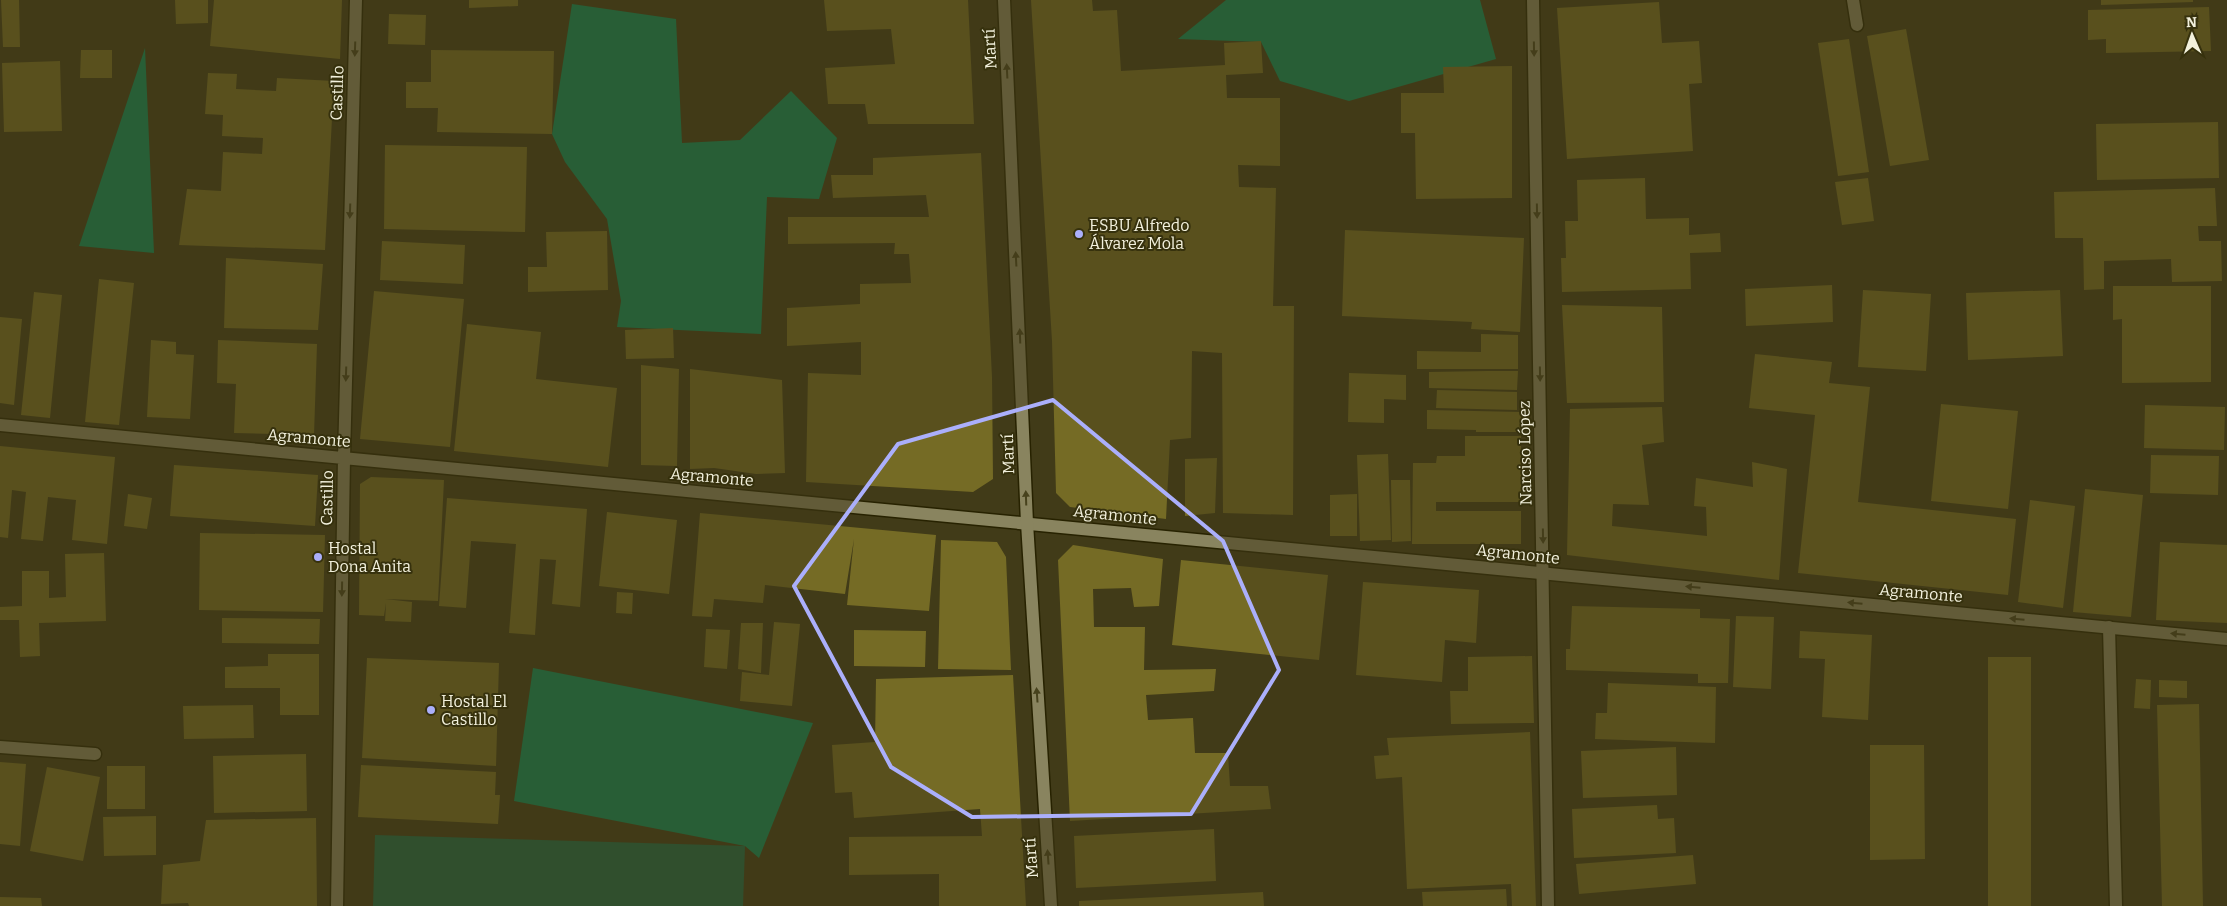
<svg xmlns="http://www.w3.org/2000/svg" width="2227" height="906" font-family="Bitter,serif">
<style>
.green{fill:#1c6848}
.forest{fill:#0b895c}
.building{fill:#756b25}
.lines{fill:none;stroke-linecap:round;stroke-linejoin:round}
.service-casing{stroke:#272200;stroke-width:15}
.minor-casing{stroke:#272200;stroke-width:15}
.secondary-casing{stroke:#272200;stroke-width:15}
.service{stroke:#89845f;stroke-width:12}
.minor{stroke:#89845f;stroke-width:12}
.secondary{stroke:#89845f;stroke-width:12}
.oneway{fill:#47421d}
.marked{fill:none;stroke:#abaffb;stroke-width:4;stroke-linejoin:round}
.poi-dot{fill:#abaffb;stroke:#36310d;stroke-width:2}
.labels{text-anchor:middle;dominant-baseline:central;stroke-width:4;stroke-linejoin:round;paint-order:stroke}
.street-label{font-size:16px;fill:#f3f1dd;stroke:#36310d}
.poi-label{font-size:16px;fill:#f3f1dd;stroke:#36310d;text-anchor:start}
</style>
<rect width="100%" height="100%" fill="#413b18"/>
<path class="green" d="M 375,835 L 745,846 L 743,906 L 373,906 Z"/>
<path class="forest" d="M 1226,0 L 1480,0 L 1496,59 L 1349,101 L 1280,81 L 1261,42 L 1178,39 Z
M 572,4 L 676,19 L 682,143 L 740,140 L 791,91 L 837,138 L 819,199 L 767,197 L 761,334 L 617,327 L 621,301 L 607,219 L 565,162 L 552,134 Z
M 145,48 L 154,253 L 79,246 Z
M 533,668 L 813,723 L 759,858 L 745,846 L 514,801 Z"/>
<path class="building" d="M 1,0 L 19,0 L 20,47 L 3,47 Z
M 175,0 L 208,0 L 208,23 L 176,24 Z
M 214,0 L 342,0 L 340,59 L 210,46 Z
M 469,0 L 518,0 L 518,6 L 469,8 Z
M 824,0 L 968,0 L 974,124 L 868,124 L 865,104 L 828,104 L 825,68 L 895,64 L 891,29 L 827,31 Z
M 1031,0 L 1092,0 L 1093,11 L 1117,10 L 1121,71 L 1225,65 L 1224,43 L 1261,41 L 1263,73 L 1226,75 L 1227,98 L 1280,98 L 1280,166 L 1238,165 L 1239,187 L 1276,188 L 1273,306 L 1294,306 L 1293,515 L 1223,513 L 1222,353 L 1192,351 L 1191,438 L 1170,440 L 1166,519 L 1070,507 L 1056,493 L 1052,341 Z
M 2101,0 L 2193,0 L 2193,2 L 2101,5 Z
M 1659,2 L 1662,43 L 1699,41 L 1702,83 L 1689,84 L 1693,151 L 1567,159 L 1557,8 Z
M 2209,7 L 2211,51 L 2106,53 L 2106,39 L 2088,40 L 2088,10 Z
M 389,14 L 426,15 L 425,45 L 388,44 Z
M 1906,29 L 1929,160 L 1890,166 L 1867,36 Z
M 1849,39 L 1869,172 L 1838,176 L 1818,43 Z
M 81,50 L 112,50 L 112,78 L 80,78 Z
M 431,50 L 554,51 L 552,134 L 437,132 L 438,108 L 406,108 L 406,82 L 431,82 Z
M 60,61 L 62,131 L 4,132 L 2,63 Z
M 1512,66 L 1512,198 L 1416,199 L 1415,133 L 1401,133 L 1401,93 L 1444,93 L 1443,67 Z
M 208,73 L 237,74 L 236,89 L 276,91 L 277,78 L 334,81 L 325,250 L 179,245 L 187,189 L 221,191 L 223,152 L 262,154 L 263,138 L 222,136 L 223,115 L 205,114 Z
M 2218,122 L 2219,178 L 2097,180 L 2096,124 Z
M 385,145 L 527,147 L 525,232 L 384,229 Z
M 981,153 L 992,377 L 993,479 L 973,492 L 806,482 L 808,373 L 861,375 L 861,342 L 787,346 L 787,308 L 860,304 L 860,284 L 911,283 L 909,254 L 894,254 L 895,243 L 788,244 L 788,217 L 929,217 L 926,195 L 833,198 L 831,175 L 873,175 L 873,158 Z
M 1645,178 L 1646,219 L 1689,218 L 1689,235 L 1720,233 L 1721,252 L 1690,253 L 1691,289 L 1562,292 L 1561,258 L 1566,258 L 1565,221 L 1578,221 L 1577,180 Z
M 1868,178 L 1874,221 L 1842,225 L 1835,182 Z
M 2215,188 L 2217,226 L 2198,226 L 2199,241 L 2221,241 L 2222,281 L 2172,282 L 2171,259 L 2104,261 L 2104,289 L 2084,290 L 2083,238 L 2055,238 L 2054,192 Z
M 1345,230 L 1524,238 L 1520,332 L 1471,329 L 1472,322 L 1342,316 Z
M 607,231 L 608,290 L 528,292 L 528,267 L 547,267 L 546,232 Z
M 382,241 L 465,245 L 463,284 L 380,280 Z
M 226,258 L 323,264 L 318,330 L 224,328 Z
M 99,279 L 134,283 L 119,425 L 85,422 Z
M 1832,285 L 1833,322 L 1746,326 L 1745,289 Z
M 2113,286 L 2211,286 L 2211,382 L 2122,383 L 2122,319 L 2113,320 Z
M 1863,290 L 1931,294 L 1926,371 L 1858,367 Z
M 2060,290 L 2063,356 L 1968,360 L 1966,293 Z
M 374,291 L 464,299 L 450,447 L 360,439 Z
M 34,292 L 62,295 L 50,418 L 21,415 Z
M 1562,305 L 1662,307 L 1664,402 L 1567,403 Z
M 0,317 L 22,319 L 14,405 L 0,403 Z
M 467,324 L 541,332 L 536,379 L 617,388 L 608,467 L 454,451 Z
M 673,328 L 674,358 L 626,359 L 625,330 Z
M 1481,334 L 1518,335 L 1518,369 L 1417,369 L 1417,351 L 1481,352 Z
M 151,340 L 176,342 L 176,354 L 194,355 L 190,419 L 147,417 Z
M 218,340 L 317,344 L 314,435 L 234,433 L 236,384 L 217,383 Z
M 1755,354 L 1832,362 L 1829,383 L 1870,387 L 1858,502 L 2016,519 L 2008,595 L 1798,573 L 1815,415 L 1749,408 Z
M 641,365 L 679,369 L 677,466 L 641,465 Z
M 690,369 L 782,380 L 785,473 L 756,474 L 714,468 L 690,469 Z
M 1487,371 L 1518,371 L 1517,390 L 1429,388 L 1429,372 Z
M 1349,373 L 1406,375 L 1406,400 L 1384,399 L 1384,423 L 1348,422 Z
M 1437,390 L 1517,392 L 1517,410 L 1436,408 Z
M 1941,404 L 2018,411 L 2008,509 L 1931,501 Z
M 2145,405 L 2225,407 L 2224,450 L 2144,448 Z
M 1662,407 L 1664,442 L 1642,445 L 1649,505 L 1613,504 L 1612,526 L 1707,536 L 1706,507 L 1694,506 L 1696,478 L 1753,487 L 1752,462 L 1787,469 L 1779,580 L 1567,555 L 1570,409 Z
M 1427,410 L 1522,412 L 1522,432 L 1476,432 L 1476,430 L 1427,429 Z
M 1465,436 L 1521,436 L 1521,502 L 1436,502 L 1436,511 L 1521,511 L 1521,544 L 1412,544 L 1413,463 L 1436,463 L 1437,456 L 1465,456 Z
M 0,446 L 115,457 L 107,544 L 72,540 L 76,500 L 48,497 L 43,541 L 21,539 L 26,492 L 12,490 L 8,538 L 0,537 Z
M 1388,454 L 1391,540 L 1360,541 L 1357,455 Z
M 2151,455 L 2219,456 L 2218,495 L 2150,493 Z
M 1217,458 L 1215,513 L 1185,516 L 1185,459 Z
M 174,465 L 318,475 L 315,526 L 170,516 Z
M 371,477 L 444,480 L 438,601 L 385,599 L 412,602 L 411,622 L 385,621 L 386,603 L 384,616 L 359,615 L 360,484 Z
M 1391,480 L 1410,480 L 1411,541 L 1392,542 Z
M 2085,489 L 2143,495 L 2131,617 L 2073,612 Z
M 128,494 L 152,498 L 147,529 L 124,526 Z
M 1357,494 L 1357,536 L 1330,536 L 1330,495 Z
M 447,498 L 587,509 L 580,607 L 552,604 L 556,560 L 540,559 L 535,635 L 509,633 L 516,544 L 471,541 L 466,608 L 439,606 Z
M 2030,500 L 2075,506 L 2063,608 L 2018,602 Z
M 607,512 L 677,520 L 669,594 L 599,586 Z
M 700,513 L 936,535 L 929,611 L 847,605 L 854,539 L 845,594 L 765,585 L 763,603 L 714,599 L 712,617 L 692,616 Z
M 200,533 L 325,535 L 323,612 L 199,610 Z
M 941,540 L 997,542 L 1006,557 L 1011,670 L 938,669 Z
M 2160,542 L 2227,545 L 2227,623 L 2156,620 Z
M 1073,545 L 1163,559 L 1159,606 L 1134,607 L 1131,588 L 1093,589 L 1094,627 L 1145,627 L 1144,670 L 1216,669 L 1214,691 L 1146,695 L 1148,720 L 1193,718 L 1195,753 L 1228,753 L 1230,786 L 1268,786 L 1271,809 L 1070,821 L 1058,560 Z
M 104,553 L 106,621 L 39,623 L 40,656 L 20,657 L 19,620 L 0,620 L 0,607 L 22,606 L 22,571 L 49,571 L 49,598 L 66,597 L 65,554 Z
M 1181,560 L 1328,575 L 1319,660 L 1172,645 Z
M 1363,582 L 1479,590 L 1476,643 L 1445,640 L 1442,682 L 1356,675 Z
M 617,592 L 633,593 L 632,614 L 616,613 Z
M 1572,606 L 1700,609 L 1700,618 L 1730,619 L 1728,683 L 1698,683 L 1698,674 L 1566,670 L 1566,649 L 1570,649 Z
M 1736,616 L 1774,617 L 1771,689 L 1733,687 Z
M 222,618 L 320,619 L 319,644 L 222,643 Z
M 774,622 L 800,624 L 792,706 L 740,701 L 742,672 L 769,675 Z
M 741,623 L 763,623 L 761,673 L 738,669 Z
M 706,629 L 730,630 L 727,669 L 704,667 Z
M 854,630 L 926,631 L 925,667 L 854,666 Z
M 1800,631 L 1872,635 L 1868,720 L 1822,717 L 1825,659 L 1799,658 Z
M 268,654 L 319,654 L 319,715 L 280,715 L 280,688 L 225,688 L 225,667 L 268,666 Z
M 1532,656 L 1534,723 L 1451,724 L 1450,691 L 1468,691 L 1468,657 Z
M 1988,657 L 2031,657 L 2031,906 L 1988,906 Z
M 367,658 L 499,663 L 496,766 L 362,758 Z
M 1013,675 L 1026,906 L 939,906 L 939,874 L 849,875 L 849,837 L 982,836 L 980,809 L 854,818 L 852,792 L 835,793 L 832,745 L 875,742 L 876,679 Z
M 2136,679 L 2151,680 L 2150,709 L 2134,708 Z
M 2159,680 L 2187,681 L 2187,698 L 2159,697 Z
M 1608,683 L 1716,687 L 1715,743 L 1595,739 L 1596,713 L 1607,713 Z
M 2199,704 L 2203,906 L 2162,906 L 2157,705 Z
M 253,705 L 254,738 L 184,739 L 183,706 Z
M 1530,732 L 1536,906 L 1512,906 L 1511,884 L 1407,889 L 1402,777 L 1376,779 L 1374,756 L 1389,755 L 1387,738 Z
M 1870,745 L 1924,745 L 1925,859 L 1870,860 Z
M 1676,747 L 1677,795 L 1583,798 L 1581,751 Z
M 306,754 L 307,811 L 214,813 L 213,756 Z
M 0,762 L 26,764 L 20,846 L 0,844 Z
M 361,765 L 496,772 L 495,795 L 500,795 L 498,824 L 358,817 Z
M 107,766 L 145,766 L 145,809 L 107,809 Z
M 47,767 L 100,777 L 83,861 L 30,851 Z
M 1657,805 L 1658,819 L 1674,818 L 1676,853 L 1574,858 L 1572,809 Z
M 156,816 L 156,855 L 104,856 L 103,817 Z
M 316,818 L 317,906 L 189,906 L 188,903 L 161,904 L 163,865 L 200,861 L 206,820 Z
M 1214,829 L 1216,881 L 1076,888 L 1074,836 Z
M 1693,855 L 1696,884 L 1579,894 L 1576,864 Z
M 1506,889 L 1507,906 L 1423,906 L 1422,892 Z
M 1263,892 L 1264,906 L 1079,906 L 1079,901 Z
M 0,897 L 41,898 L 42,906 L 0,906 Z"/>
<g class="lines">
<defs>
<path id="service" d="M 1853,0 L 1857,25
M 2109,627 L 2116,906"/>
<path id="minor" d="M 0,425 L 2227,639
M 0,747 L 95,754
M 337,906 L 344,458 L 356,0"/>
<path id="secondary" d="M 1004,0 L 1027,523 L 1051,906
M 1533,0 L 1548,906"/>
</defs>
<use href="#service" class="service-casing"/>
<use href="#minor" class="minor-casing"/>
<use href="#secondary" class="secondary-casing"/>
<use href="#service" class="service"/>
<use href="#minor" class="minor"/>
<use href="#secondary" class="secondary"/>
</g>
<defs><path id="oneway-solid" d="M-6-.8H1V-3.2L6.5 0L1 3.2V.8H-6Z" transform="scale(1.25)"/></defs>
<g class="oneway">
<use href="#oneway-solid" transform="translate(355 49) rotate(92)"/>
<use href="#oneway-solid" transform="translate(1534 49) rotate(89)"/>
<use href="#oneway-solid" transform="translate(1007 71) rotate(-93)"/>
<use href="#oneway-solid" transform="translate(350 211) rotate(92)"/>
<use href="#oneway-solid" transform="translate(1537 211) rotate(89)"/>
<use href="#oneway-solid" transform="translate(1016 259) rotate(-93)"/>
<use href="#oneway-solid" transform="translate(1020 336) rotate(-92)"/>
<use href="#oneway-solid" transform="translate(346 374) rotate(92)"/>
<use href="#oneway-solid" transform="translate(1540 374) rotate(89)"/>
<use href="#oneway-solid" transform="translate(1026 498) rotate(-92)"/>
<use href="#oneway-solid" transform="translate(1543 536) rotate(89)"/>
<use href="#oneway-solid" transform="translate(1693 587) rotate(-175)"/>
<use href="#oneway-solid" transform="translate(342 589) rotate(91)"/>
<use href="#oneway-solid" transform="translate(1855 603) rotate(-175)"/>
<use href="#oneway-solid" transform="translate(2017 619) rotate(-175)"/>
<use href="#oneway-solid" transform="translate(2178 634) rotate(-175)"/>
<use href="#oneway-solid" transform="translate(1037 695) rotate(-94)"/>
<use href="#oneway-solid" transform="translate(1048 857) rotate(-94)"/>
</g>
<path d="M0 0H2227V906H0ZM 1053,400 L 1223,541 L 1279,670 L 1191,814 L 972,817 L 891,767 L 794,586 L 898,444 Z" fill="#413b18" fill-opacity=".55" fill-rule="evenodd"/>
<path class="marked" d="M 1053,400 L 1223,541 L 1279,670 L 1191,814 L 972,817 L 891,767 L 794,586 L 898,444 Z"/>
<g class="poi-dot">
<circle cx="1079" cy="234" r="5"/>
<circle cx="318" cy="557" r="5"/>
<circle cx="431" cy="710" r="5"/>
</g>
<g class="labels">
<g class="street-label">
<text transform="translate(990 49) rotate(-93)">Martí</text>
<text transform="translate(337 93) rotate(-88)">Castillo</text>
<text transform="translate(309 438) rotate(5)">Agramonte</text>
<text transform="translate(1525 453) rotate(-91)">Narciso López</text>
<text transform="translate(1008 454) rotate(-92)">Martí</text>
<text transform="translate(712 477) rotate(5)">Agramonte</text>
<text transform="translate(327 498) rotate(-89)">Castillo</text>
<text transform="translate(1115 515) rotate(6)">Agramonte</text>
<text transform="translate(1518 554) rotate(6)">Agramonte</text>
<text transform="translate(1921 593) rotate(5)">Agramonte</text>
<text transform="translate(1031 858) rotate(-94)">Martí</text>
</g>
<g class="poi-label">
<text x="1089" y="225">ESBU Alfredo<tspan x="1089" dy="18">Álvarez Mola</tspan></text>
<text x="328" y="548">Hostal<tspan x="328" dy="18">Dona Anita</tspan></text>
<text x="441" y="701">Hostal El<tspan x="441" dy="18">Castillo</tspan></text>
</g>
</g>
<g transform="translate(2192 35) rotate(358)" stroke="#36310d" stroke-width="4" paint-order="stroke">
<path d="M0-4L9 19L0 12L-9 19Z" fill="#f3f1dd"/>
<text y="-8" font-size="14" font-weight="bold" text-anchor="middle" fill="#f3f1dd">N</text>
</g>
</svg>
